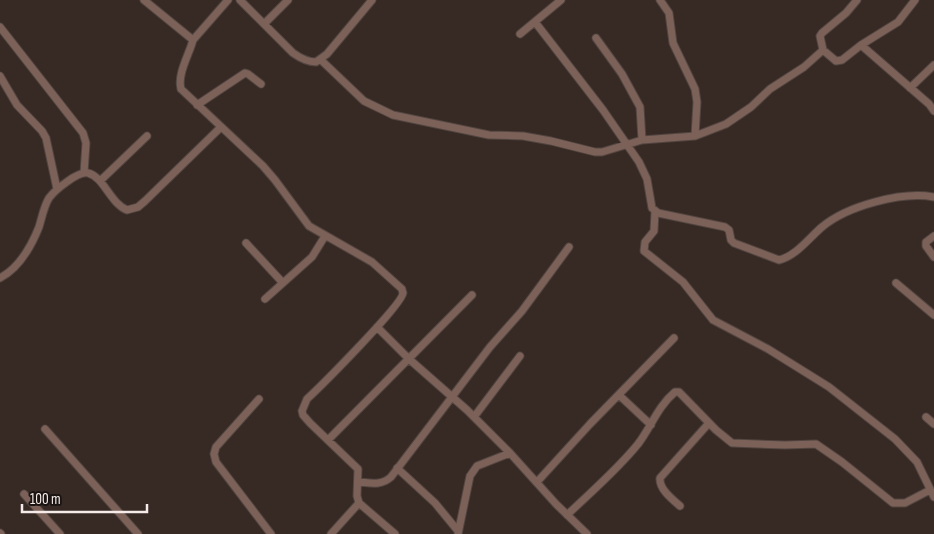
<svg xmlns="http://www.w3.org/2000/svg" width="934" height="534" font-family="'Sofia Sans Condensed',sans-serif">
<style>
.lines{fill:none;stroke-linecap:round;stroke-linejoin:round}
.minor-casing{stroke:#524540;stroke-width:9}
.minor{stroke:#7c6159;stroke-width:7}
</style>
<rect width="100%" height="100%" fill="#372a25"/>
<g class="lines">
<defs>
<path id="minor" d="M 144,0 L 193,40 C 189,55 177,74 181,89 L 263,166 L 275,180 L 309,226 L 372,262 L 402,289 C 402,291 403,292 403,293 C 402,305 321,386 307,399 L 302,411 L 303,415 L 310,423 L 358,469 L 357,496 L 359,503 L 395,534
M 240,0 L 293,53 C 300,58 307,62 316,62 L 327,54 L 372,0
M 660,0 L 669,13 L 673,43 L 695,89 L 697,102 L 695,136
M 535,22 L 603,110 L 639,162 L 647,179 L 652,208 L 658,213 L 725,227 L 729,230 L 731,240 L 734,243 L 779,260 C 796,256 809,238 822,227 C 847,206 902,191 934,197
M 264,24 L 288,0
M 0,27 L 83,133 L 86,143 L 84,173
M 520,34 L 561,0
M 596,38 L 622,74 L 640,107 L 642,140
M 193,40 L 228,0
M 861,45 L 929,104 L 934,111
M 823,50 L 836,61 L 842,60 L 861,45 L 898,22 L 915,0
M 321,60 L 364,101 L 393,115 L 489,135 L 523,136 L 551,141 L 595,152 L 602,152 L 642,140 L 695,136 L 726,124 L 751,107 L 770,89 L 804,67 L 823,50 L 820,36 L 822,33 L 846,13 L 857,0
M 0,76 L 17,105 L 42,131 L 46,138 L 57,189
M 910,88 L 934,65
M 197,105 L 245,73 L 248,74 L 261,84
M 100,181 L 147,136
M 655,212 L 654,231 L 645,242 L 644,251 L 683,282 L 713,320 L 768,349 L 829,387 L 895,439 L 917,462 L 934,497
M 934,236 L 926,242 L 926,246 L 934,257
M 246,243 L 283,283
M 0,278 C 19,268 31,247 39,227 C 42,217 44,206 49,198 C 55,190 78,171 88,173 C 104,177 110,203 127,210 L 138,207 L 145,201 L 221,127
M 896,283 L 934,315
M 265,299 L 312,257 L 325,236
M 377,327 L 409,359 L 467,410 L 510,453
M 619,395 L 651,425
M 259,399 L 216,447 L 214,454 L 216,462 L 271,534
M 474,417 L 520,356
M 926,417 L 934,424
M 45,429 L 138,534
M 328,440 L 472,295
M 397,468 L 435,503 L 458,531
M 358,482 C 371,483 381,486 391,477 L 490,347 L 522,311 L 569,247
M 537,482 L 590,424 L 674,338
M 24,494 L 60,534
M 680,506 C 672,499 659,489 660,478 L 709,423
M 567,515 C 591,492 617,470 638,444 C 651,427 658,406 675,392 L 679,392 L 716,430 L 732,443 L 785,445 L 816,444 L 842,462 L 893,503 L 905,503 L 930,490
M 0,533 L 1,534
M 331,534 L 359,503
M 458,534 L 470,476 L 477,466 L 510,453 L 556,504 L 587,534"/>
</defs>
<use href="#minor" class="minor-casing"/>
<use href="#minor" class="minor"/>
</g>
<path d="M22 504v8h125v-8" fill="none" stroke="#f5ece9" stroke-width="2.5"/>
<text x="30" y="504" font-size="15" fill="#f5ece9" stroke="#1a1412" stroke-width="4" paint-order="stroke">100 m</text>
</svg>
